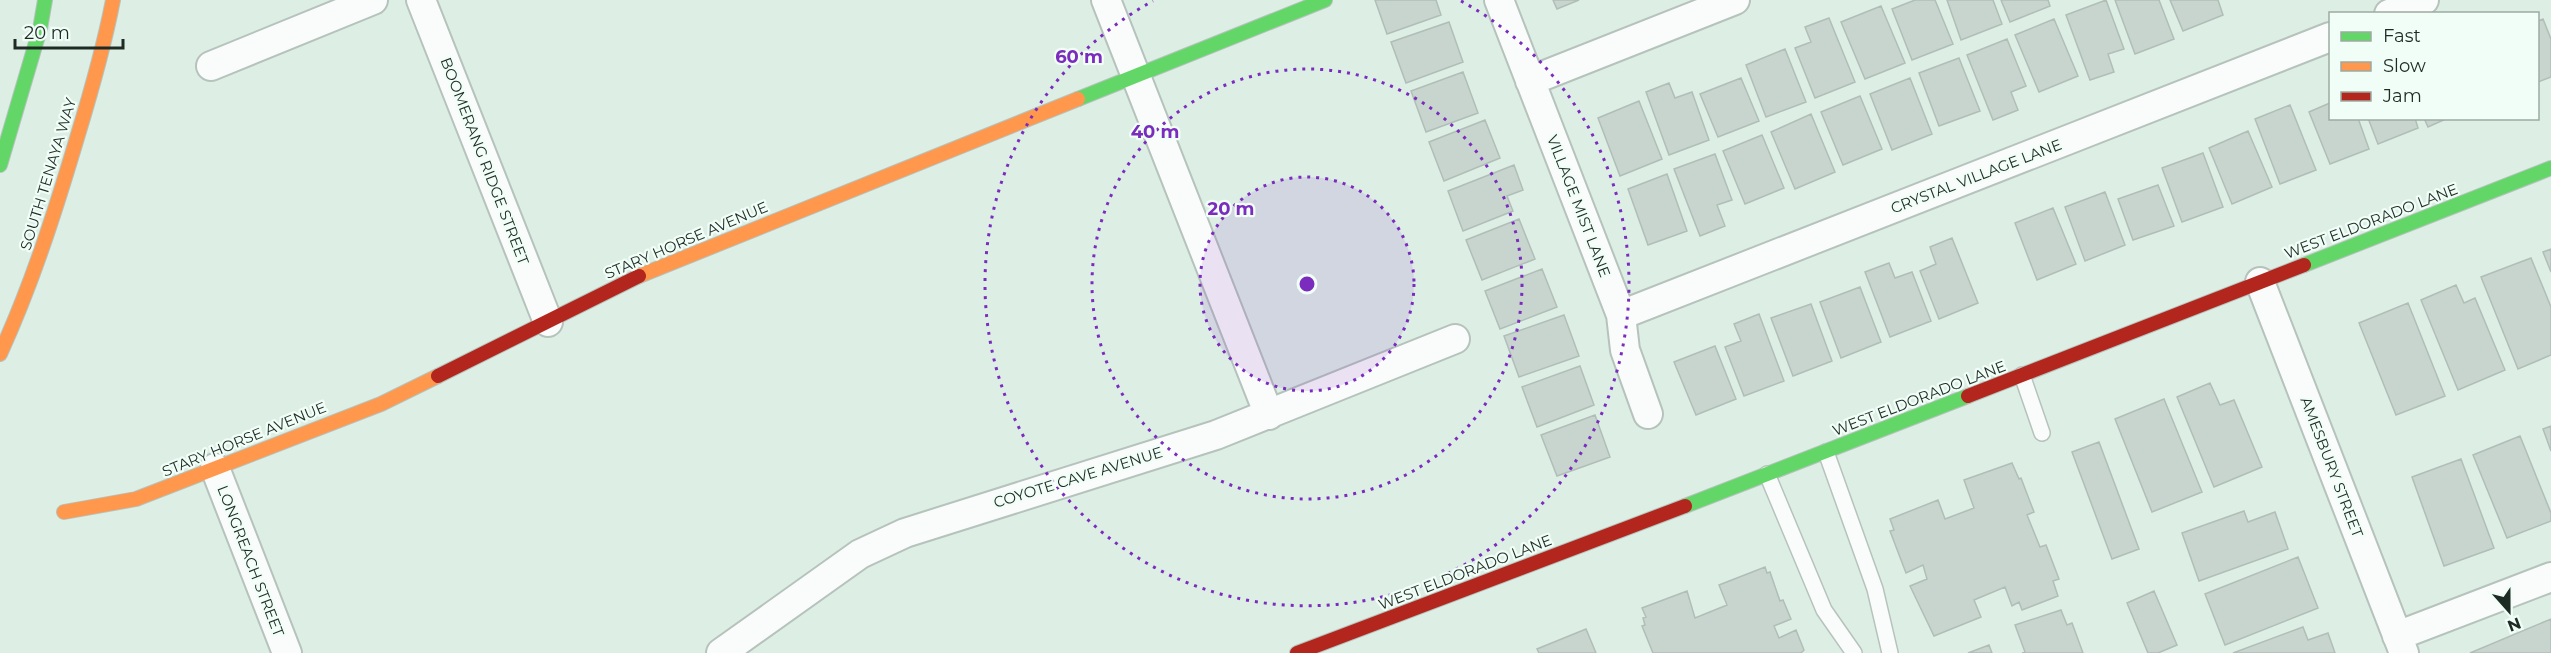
<svg xmlns="http://www.w3.org/2000/svg" width="2551" height="653" font-family="Montserrat,sans-serif">
<style>
.building{fill:#c7d5ce;stroke:#b0beb7;stroke-width:1.5}
.lines{fill:none;stroke-linecap:round;stroke-linejoin:round}
.lane-casing{stroke:#b5c3bc;stroke-width:18}
.street-casing{stroke:#b5c3bc;stroke-width:32}
.fast-casing{stroke:#b5c3bc;stroke-width:16}
.slow-casing{stroke:#b5c3bc;stroke-width:16}
.jam-casing{stroke:#b5c3bc;stroke-width:16}
.lane{stroke:#fafcfb;stroke-width:15}
.street{stroke:#fafcfb;stroke-width:28}
.fast{stroke:#63d668;stroke-width:14}
.slow{stroke:#ff974d;stroke-width:14}
.jam{stroke:#b3261e;stroke-width:14}
.ring{fill:none;stroke:#7b2cbf;stroke-width:3;stroke-dasharray:3 6}
.labels{text-anchor:middle;dominant-baseline:central;stroke-width:4.5;stroke-linejoin:round;paint-order:stroke}
.street-label{font-size:15px;fill:#1e2b25;stroke:#f1fef7}
.centre{fill:#7b2cbf;stroke:#f1fef7;stroke-width:3}
.ring-label{font-size:18px;text-anchor:middle;font-weight:bold;fill:#7b2cbf;stroke:#f1fef7;stroke-width:4.5;stroke-linejoin:round;paint-order:stroke}
</style>
<rect width="100%" height="100%" fill="#ddeee5"/>
<path class="building" d="M 1375,0 L 1436,0 L 1441,15 L 1387,34 Z
M 1553,0 L 1579,0 L 1557,9 Z
M 1915,0 L 1935,0 L 1953,44 L 1912,60 L 1892,9 Z
M 1947,0 L 1993,0 L 2002,24 L 1961,40 Z
M 2001,0 L 2048,0 L 2050,6 L 2010,22 Z
M 2106,0 L 2124,49 L 2108,54 L 2114,72 L 2090,80 L 2066,15 Z
M 2115,0 L 2159,0 L 2174,39 L 2135,54 Z
M 2170,0 L 2218,0 L 2223,15 L 2183,31 Z
M 1881,6 L 1905,63 L 1865,79 L 1841,22 Z
M 1829,18 L 1855,82 L 1815,98 L 1795,48 L 1811,42 L 1805,27 Z
M 2054,19 L 2078,76 L 2039,92 L 2015,35 Z
M 2543,19 L 2551,39 L 2551,77 L 2538,82 L 2538,21 Z
M 1449,22 L 1463,62 L 1406,83 L 1391,42 Z
M 2007,39 L 2026,86 L 2011,92 L 2018,110 L 1993,120 L 1967,55 Z
M 1785,49 L 1806,102 L 1766,117 L 1746,65 Z
M 1959,58 L 1980,111 L 1939,126 L 1919,73 Z
M 1463,72 L 1478,113 L 1426,132 L 1411,91 Z
M 1741,78 L 1759,121 L 1718,137 L 1700,94 Z
M 1910,78 L 1932,134 L 1892,150 L 1870,94 Z
M 1669,83 L 1675,98 L 1692,92 L 1709,140 L 1669,155 L 1646,92 Z
M 1860,96 L 1882,149 L 1843,165 L 1821,112 Z
M 1639,101 L 1662,159 L 1620,176 L 1598,118 Z
M 2330,103 L 2330,118 L 2358,118 L 2369,149 L 2330,164 L 2309,112 Z
M 2290,105 L 2316,170 L 2280,184 L 2255,119 Z
M 1811,114 L 1835,172 L 1795,189 L 1771,132 Z
M 2368,118 L 2415,118 L 2418,128 L 2378,144 Z
M 2424,118 L 2448,118 L 2428,127 Z
M 1485,120 L 1500,158 L 1444,181 L 1429,142 Z
M 2248,131 L 2272,187 L 2232,204 L 2209,148 Z
M 1762,135 L 1784,188 L 1745,204 L 1723,151 Z
M 2203,153 L 2223,207 L 2182,222 L 2162,168 Z
M 1715,154 L 1732,200 L 1717,205 L 1725,226 L 1700,236 L 1674,169 Z
M 1514,165 L 1523,190 L 1507,196 L 1513,211 L 1463,231 L 1448,191 Z
M 1667,174 L 1687,231 L 1648,245 L 1628,189 Z
M 2158,185 L 2174,226 L 2133,240 L 2118,199 Z
M 2105,192 L 2125,245 L 2085,261 L 2065,207 Z
M 2053,208 L 2076,264 L 2037,280 L 2015,223 Z
M 1519,219 L 1535,259 L 1482,280 L 1466,240 Z
M 1952,238 L 1978,303 L 1939,319 L 1920,271 L 1936,264 L 1930,247 Z
M 2551,249 L 2551,272 L 2543,252 Z
M 2531,258 L 2551,307 L 2551,355 L 2518,369 L 2481,277 Z
M 1889,263 L 1895,278 L 1912,272 L 1931,321 L 1890,337 L 1865,272 Z
M 1542,269 L 1557,307 L 1500,329 L 1485,291 Z
M 2456,285 L 2464,303 L 2475,298 L 2505,370 L 2458,390 L 2421,300 Z
M 1860,287 L 1881,342 L 1841,358 L 1820,302 Z
M 2408,303 L 2445,396 L 2396,415 L 2359,323 Z
M 1811,304 L 1832,361 L 1793,376 L 1771,318 Z
M 1759,314 L 1784,381 L 1744,396 L 1725,347 L 1741,341 L 1734,324 Z
M 1564,315 L 1579,356 L 1519,377 L 1504,336 Z
M 1715,346 L 1736,399 L 1696,415 L 1674,362 Z
M 1580,366 L 1594,405 L 1537,427 L 1522,387 Z
M 2210,383 L 2220,405 L 2234,400 L 2262,467 L 2214,487 L 2177,397 Z
M 2164,399 L 2202,492 L 2152,512 L 2115,419 Z
M 1595,415 L 1610,457 L 1557,476 L 1541,435 Z
M 2551,426 L 2551,451 L 2543,429 Z
M 2520,436 L 2551,513 L 2551,521 L 2507,538 L 2473,455 Z
M 2099,442 L 2139,549 L 2112,559 L 2072,452 Z
M 2461,459 L 2494,548 L 2444,566 L 2412,477 Z
M 2012,463 L 2019,479 L 2021,478 L 2034,512 L 2027,515 L 2040,547 L 2046,545 L 2059,579 L 2053,581 L 2058,596 L 2022,610 L 2019,602 L 2012,606 L 2005,587 L 1974,600 L 1981,617 L 1934,636 L 1910,586 L 1927,579 L 1923,565 L 1906,573 L 1890,531 L 1894,530 L 1890,519 L 1938,500 L 1945,519 L 1974,508 L 1964,480 Z
M 2244,511 L 2248,522 L 2275,512 L 2288,549 L 2199,581 L 2182,533 Z
M 2298,557 L 2318,608 L 2225,645 L 2205,594 Z
M 1765,567 L 1767,573 L 1770,572 L 1780,601 L 1783,600 L 1791,619 L 1774,626 L 1779,638 L 1796,630 L 1804,650 L 1801,653 L 1653,653 L 1642,626 L 1645,625 L 1643,618 L 1646,617 L 1642,608 L 1687,591 L 1695,618 L 1727,605 L 1719,585 Z
M 2154,591 L 2177,645 L 2158,653 L 2148,653 L 2127,603 Z
M 2061,610 L 2067,625 L 2072,623 L 2083,653 L 2022,653 L 2025,652 L 2015,625 Z
M 2551,619 L 2551,653 L 2470,653 Z
M 2303,627 L 2308,640 L 2328,633 L 2335,653 L 2233,653 Z
M 1586,629 L 1596,653 L 1539,653 L 1537,649 Z
M 1989,645 L 1992,653 L 1968,653 Z"/>
<g class="lines">
<defs>
<path id="lane" d="M 2022,375 L 2042,433
M 1826,452 L 1875,589 L 1890,653
M 1767,474 L 1824,610 L 1854,653"/>
<path id="street" d="M 421,0 L 548,322
M 1106,0 L 1269,415
M 1499,0 L 1621,315 L 1625,350 L 1648,414
M 2389,14 L 2424,0
M 211,66 L 373,0
M 1530,81 L 1735,0
M 2260,282 L 2404,653
M 1621,315 L 2330,37
M 215,468 L 287,653
M 2397,636 L 2551,577
M 721,653 L 860,554 L 905,533 L 1216,435 L 1455,339"/>
<path id="fast" d="M 1078,99 L 1325,0
M 0,165 L 40,29 L 45,0
M 2304,265 L 2551,168
M 1685,506 L 1968,396"/>
<path id="slow" d="M 639,276 L 1078,99
M 0,354 C 32,284 55,212 77,138 C 91,92 104,47 113,0
M 64,512 L 136,499 L 381,404 L 438,376"/>
<path id="jam" d="M 438,376 L 639,276
M 1968,396 L 2304,265
M 1297,653 L 1685,506"/>
</defs>
<use href="#lane" class="lane-casing"/>
<use href="#street" class="street-casing"/>
<use href="#fast" class="fast-casing"/>
<use href="#slow" class="slow-casing"/>
<use href="#jam" class="jam-casing"/>
<use href="#lane" class="lane"/>
<use href="#street" class="street"/>
<use href="#fast" class="fast"/>
<use href="#slow" class="slow"/>
<use href="#jam" class="jam"/>
</g>
<circle cx="1307" cy="284" r="107" fill="#7b2cbf" fill-opacity=".12"/>
<g class="ring">
<circle cx="1307" cy="284" r="107"/>
<circle cx="1307" cy="284" r="215"/>
<path d="M1461 1A322 322 0 1 1 1153 1"/>
</g>
<g class="labels">
<g class="street-label">
<text transform="translate(485 161) rotate(69)">BOOMERANG RIDGE STREET</text>
<text transform="translate(48 174) rotate(-73)">SOUTH TENAYA WAY</text>
<text transform="translate(1976 176) rotate(-21)">CRYSTAL VILLAGE LANE</text>
<text transform="translate(1579 206) rotate(69)">VILLAGE MIST LANE</text>
<text transform="translate(2371 221) rotate(-21)">WEST ELDORADO LANE</text>
<text transform="translate(686 240) rotate(-23)">STARY HORSE AVENUE</text>
<text transform="translate(1919 398) rotate(-21)">WEST ELDORADO LANE</text>
<text transform="translate(244 439) rotate(-22)">STARY HORSE AVENUE</text>
<text transform="translate(2332 467) rotate(69)">AMESBURY STREET</text>
<text transform="translate(1078 477) rotate(-17)">COYOTE CAVE AVENUE</text>
<text transform="translate(251 561) rotate(69)">LONGREACH STREET</text>
<text transform="translate(1465 572) rotate(-21)">WEST ELDORADO LANE</text>
</g>
</g>
<circle cx="1307" cy="284" r="9" class="centre"/>
<g class="ring-label">
<text x="1079" y="63">60 m</text>
<text x="1155" y="138">40 m</text>
<text x="1231" y="215">20 m</text>
</g>
<rect x="2329" y="12" width="210" height="108" fill="#f1fef7" stroke="#9daaa3" stroke-width="1.5"/>
<rect x="2341" y="32" width="30" height="9" fill="#63d668" stroke="#9daaa3" stroke-width="1.5"/>
<text x="2383" y="42" font-size="18" fill="#1e2b25">Fast</text>
<rect x="2341" y="62" width="30" height="9" fill="#ff974d" stroke="#9daaa3" stroke-width="1.5"/>
<text x="2383" y="72" font-size="18" fill="#1e2b25">Slow</text>
<rect x="2341" y="92" width="30" height="9" fill="#b3261e" stroke="#9daaa3" stroke-width="1.5"/>
<text x="2383" y="102" font-size="18" fill="#1e2b25">Jam</text>
<g transform="translate(2509 611) rotate(159)" stroke="#f1fef7" stroke-width="4.5" paint-order="stroke">
<path d="M0-4.5L10 22L0 15L-10 22Z" fill="#1e2b25"/>
<text y="-9" font-size="16" font-weight="bold" text-anchor="middle" fill="#1e2b25">N</text>
</g>
<path d="M15 39v9h108v-9" fill="none" stroke="#1e2b25" stroke-width="3"/>
<text x="24" y="39" font-size="18" fill="#1e2b25" stroke="#f1fef7" stroke-width="4.5" paint-order="stroke">20 m</text>
</svg>
